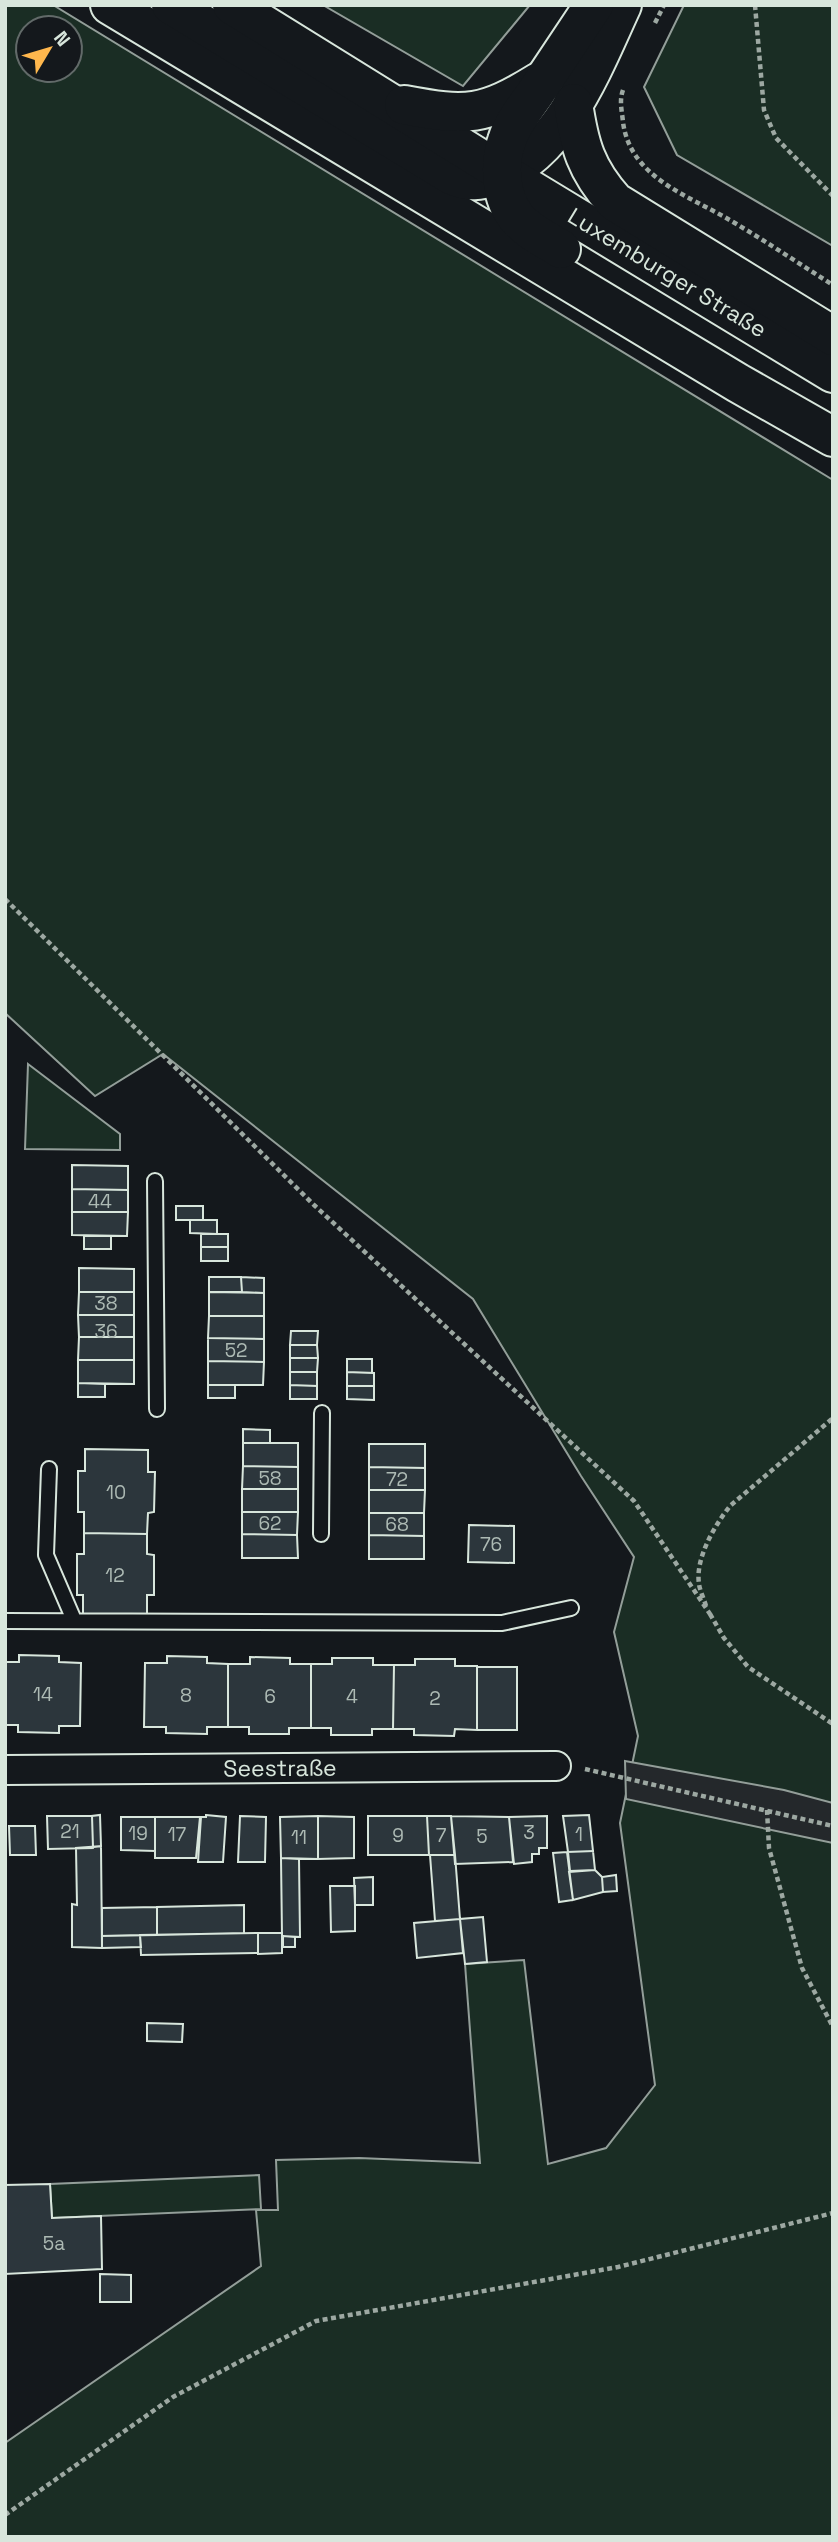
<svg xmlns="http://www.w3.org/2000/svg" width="838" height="2542" font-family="'Space Grotesk',sans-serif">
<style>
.green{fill:#1a2d24;stroke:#939e99;stroke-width:2;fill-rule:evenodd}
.parking{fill:#24282b;stroke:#939e99;stroke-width:2}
.building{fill:#2c363c;stroke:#d8e6dc;stroke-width:2}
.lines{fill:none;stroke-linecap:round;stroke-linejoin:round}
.lane-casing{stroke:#d8e6dc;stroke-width:18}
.street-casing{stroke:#d8e6dc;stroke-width:32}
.primary-casing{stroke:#d8e6dc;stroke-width:42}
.path{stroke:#9da8a2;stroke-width:4.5;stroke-dasharray:5 3.5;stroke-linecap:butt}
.lane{stroke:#14181c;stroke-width:14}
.street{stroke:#14181c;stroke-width:28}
.primary{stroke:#14181c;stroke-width:38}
.labels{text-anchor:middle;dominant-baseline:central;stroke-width:5;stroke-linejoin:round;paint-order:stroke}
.number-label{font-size:19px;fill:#adbab4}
.street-label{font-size:23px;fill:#d8e6dc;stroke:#14181c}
</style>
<rect width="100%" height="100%" fill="#14181c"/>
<path class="green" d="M 5,5 L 53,5 L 833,480 L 833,2537 L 5,2537 L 5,2443 L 261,2266 L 256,2210 L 278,2210 L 276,2160 L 359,2158 L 480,2163 L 465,1964 L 524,1960 L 548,2164 L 606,2148 L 655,2085 L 620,1823 L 638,1736 L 614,1632 L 634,1557 L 581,1476 L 473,1299 L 163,1054 L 95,1096 L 5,1013 ZM 28,28 L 70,28 L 70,70 L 28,70 Z
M 323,5 L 530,5 L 463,86 Z
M 684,5 L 833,5 L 833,246 L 677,155 L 644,87 Z
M 28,1064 L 120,1134 L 120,1150 L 25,1149 Z
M 259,2175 L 261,2209 L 52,2218 L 50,2184 Z"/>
<path class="parking" d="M 625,1761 L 784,1790 L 833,1803 L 833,1843 L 626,1799 Z"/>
<path class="building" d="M 72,1165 L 128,1166 L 128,1190 L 72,1189 Z
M 72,1189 L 128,1190 L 128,1212 L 72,1212 Z
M 176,1206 L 203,1206 L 203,1220 L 176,1220 Z
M 72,1212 L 128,1212 L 127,1236 L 72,1235 Z
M 190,1220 L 217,1220 L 217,1234 L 190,1233 Z
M 201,1234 L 228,1234 L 228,1247 L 201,1247 Z
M 84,1236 L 111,1236 L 111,1249 L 84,1249 Z
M 201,1247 L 228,1247 L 228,1261 L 201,1261 Z
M 79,1268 L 134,1269 L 134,1292 L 79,1292 Z
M 209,1277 L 241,1277 L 242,1292 L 209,1292 Z
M 241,1277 L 264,1278 L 264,1293 L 242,1292 Z
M 79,1292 L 134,1292 L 134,1315 L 78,1315 Z
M 209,1292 L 264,1293 L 264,1316 L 209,1316 Z
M 78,1315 L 134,1315 L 134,1337 L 79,1337 Z
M 209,1316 L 264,1316 L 264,1339 L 208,1338 Z
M 291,1331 L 318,1331 L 317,1345 L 290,1345 Z
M 79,1337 L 134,1337 L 134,1360 L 78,1360 Z
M 208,1338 L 264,1339 L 264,1362 L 208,1361 Z
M 290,1345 L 317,1345 L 318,1358 L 290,1358 Z
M 290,1358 L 318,1358 L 317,1372 L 290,1372 Z
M 347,1359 L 372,1359 L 372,1373 L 347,1372 Z
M 78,1360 L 134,1360 L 134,1384 L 78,1383 Z
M 208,1361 L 264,1362 L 263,1385 L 208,1385 Z
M 290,1372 L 317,1372 L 317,1386 L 290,1385 Z
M 347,1372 L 374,1373 L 374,1386 L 347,1386 Z
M 78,1383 L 105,1384 L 105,1397 L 78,1397 Z
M 208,1385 L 235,1385 L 235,1398 L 208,1398 Z
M 290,1385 L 317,1386 L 317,1399 L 290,1399 Z
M 347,1386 L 374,1386 L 374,1400 L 347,1399 Z
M 243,1429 L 270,1430 L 270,1443 L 243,1443 Z
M 243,1443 L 298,1443 L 298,1467 L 243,1466 Z
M 369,1444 L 425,1444 L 425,1468 L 369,1467 Z
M 85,1449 L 148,1450 L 148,1472 L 155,1472 L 154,1512 L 148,1513 L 147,1534 L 84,1533 L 84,1512 L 78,1512 L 78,1471 L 85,1471 Z
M 243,1466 L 298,1467 L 298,1489 L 242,1489 Z
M 369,1467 L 425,1468 L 425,1490 L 369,1490 Z
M 242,1489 L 298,1489 L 298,1512 L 242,1512 Z
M 369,1490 L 425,1490 L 424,1513 L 369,1513 Z
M 242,1512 L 298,1512 L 297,1535 L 242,1534 Z
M 369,1513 L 424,1513 L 424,1536 L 369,1535 Z
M 469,1525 L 514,1526 L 514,1563 L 468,1562 Z
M 84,1533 L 147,1534 L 147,1554 L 154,1555 L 154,1595 L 147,1595 L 147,1617 L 83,1616 L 83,1595 L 77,1595 L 77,1554 L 84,1554 Z
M 242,1534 L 297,1535 L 298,1558 L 242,1558 Z
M 369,1535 L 424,1536 L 424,1559 L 369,1559 Z
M 19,1655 L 59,1656 L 59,1662 L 81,1663 L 80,1726 L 59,1726 L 59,1733 L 18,1732 L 18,1725 L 5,1725 L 5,1662 L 19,1662 Z
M 167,1656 L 207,1657 L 207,1663 L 228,1664 L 228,1727 L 207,1727 L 207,1734 L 166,1733 L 166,1727 L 144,1727 L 145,1663 L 167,1663 Z
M 250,1657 L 290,1658 L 290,1664 L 311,1664 L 311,1728 L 289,1728 L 289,1734 L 249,1734 L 249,1727 L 228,1727 L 228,1664 L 250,1664 Z
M 332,1658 L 373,1658 L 373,1665 L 394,1665 L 393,1729 L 372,1729 L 372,1735 L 331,1735 L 331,1728 L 311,1728 L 311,1664 L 332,1664 Z
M 415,1659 L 455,1659 L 455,1666 L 477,1666 L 477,1730 L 455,1729 L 454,1736 L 414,1735 L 414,1729 L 393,1729 L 394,1665 L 415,1665 Z
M 477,1667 L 517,1667 L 517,1730 L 477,1730 Z
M 100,1815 L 101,1846 L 93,1847 L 92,1816 Z
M 206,1815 L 226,1817 L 223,1862 L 198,1862 L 201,1817 L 206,1817 Z
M 589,1815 L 593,1851 L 568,1852 L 563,1816 Z
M 47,1816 L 92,1816 L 93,1848 L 48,1849 Z
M 240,1816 L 266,1817 L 265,1862 L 238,1862 Z
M 318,1816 L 354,1817 L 354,1858 L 318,1859 Z
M 318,1816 L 318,1859 L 281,1858 L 280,1817 Z
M 368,1816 L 427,1816 L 429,1855 L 368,1855 Z
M 427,1816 L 451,1816 L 455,1855 L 429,1855 Z
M 451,1816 L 509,1817 L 513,1862 L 455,1864 Z
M 547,1816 L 547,1848 L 539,1848 L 539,1854 L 532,1854 L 532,1862 L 514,1864 L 509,1817 Z
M 121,1817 L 155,1817 L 155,1851 L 121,1850 Z
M 155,1817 L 200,1817 L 196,1858 L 155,1858 Z
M 9,1826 L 35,1826 L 36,1855 L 10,1855 Z
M 101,1846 L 102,1948 L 72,1947 L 72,1904 L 77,1905 L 76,1848 Z
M 593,1851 L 595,1870 L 570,1871 L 568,1852 Z
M 567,1852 L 573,1900 L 559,1902 L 553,1853 Z
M 430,1855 L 455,1855 L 460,1919 L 435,1921 Z
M 281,1858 L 299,1859 L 300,1937 L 282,1936 Z
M 595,1870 L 602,1877 L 603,1892 L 573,1900 L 569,1872 Z
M 616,1875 L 617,1891 L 603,1892 L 602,1877 Z
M 373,1877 L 373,1905 L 355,1905 L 354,1878 Z
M 330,1886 L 355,1886 L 355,1931 L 331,1932 Z
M 244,1905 L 244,1933 L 157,1935 L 157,1907 Z
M 157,1907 L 157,1935 L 102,1936 L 102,1908 Z
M 483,1917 L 487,1962 L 465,1964 L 460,1919 Z
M 460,1919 L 463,1953 L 417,1958 L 414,1923 Z
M 258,1933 L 282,1933 L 282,1953 L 258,1954 Z
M 258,1933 L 258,1953 L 141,1955 L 140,1935 Z
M 140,1935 L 141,1947 L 102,1948 L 102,1936 Z
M 283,1936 L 295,1937 L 295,1947 L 283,1947 Z
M 147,2023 L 183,2024 L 182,2042 L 147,2041 Z
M 50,2184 L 52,2218 L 101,2216 L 102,2269 L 5,2274 L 5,2185 Z
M 100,2274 L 131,2275 L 131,2302 L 100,2302 Z"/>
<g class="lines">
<defs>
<path id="lane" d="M 155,1181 L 157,1409
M 49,1469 L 46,1555 L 74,1620
M 321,1534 L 322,1413
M 5,1621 L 502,1623 L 571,1608"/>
<g id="street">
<path id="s1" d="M 5,1770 L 556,1766"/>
</g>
<g id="primary">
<path d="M 110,5 L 738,383 L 833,437"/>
<path d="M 171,5 L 451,175 C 468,183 480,181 498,175 C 562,152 595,63 622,5"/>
<path id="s2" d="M 232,5 L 503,173 L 833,373"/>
<path d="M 573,103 C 579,145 586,170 615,202 L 833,336"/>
<path d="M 404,105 C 467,117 484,116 539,82"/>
<path d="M 561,249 C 547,240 529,232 517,218 C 501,198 498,165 507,141 C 512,124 524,109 534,95 C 554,65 574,35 594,5"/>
</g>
</defs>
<use href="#lane" class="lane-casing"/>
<use href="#street" class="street-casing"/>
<use href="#primary" class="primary-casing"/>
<path class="path" d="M 755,5 L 764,110 L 776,138 L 833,196
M 655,23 L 664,5
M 623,90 C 619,101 622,111 623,122 C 630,177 687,195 728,219 C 764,240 798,263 833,285
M 5,899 L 314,1205 L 634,1501 L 710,1614
M 706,1606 C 704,1599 700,1591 699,1584 C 695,1558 715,1525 730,1506 L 833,1418
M 710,1614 L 724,1638 L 748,1667 L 833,1724
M 585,1769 L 833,1826
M 767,1810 L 769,1848 L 802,1968 L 833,2027
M 5,2515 L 173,2397 L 316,2321 L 618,2267 L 833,2213"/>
<use href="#lane" class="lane"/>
<use href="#street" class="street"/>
<use href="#primary" class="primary"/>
</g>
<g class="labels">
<g class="number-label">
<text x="100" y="1201">44</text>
<text x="106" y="1303">38</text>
<text x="106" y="1331">36</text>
<text x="236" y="1350">52</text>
<text x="270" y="1478">58</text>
<text x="397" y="1479">72</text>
<text x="116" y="1492">10</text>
<text x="270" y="1523">62</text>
<text x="397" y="1524">68</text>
<text x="491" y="1544">76</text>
<text x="115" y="1575">12</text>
<text x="43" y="1694">14</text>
<text x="186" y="1695">8</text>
<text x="270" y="1696">6</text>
<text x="352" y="1696">4</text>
<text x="435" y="1698">2</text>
<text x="70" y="1831">21</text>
<text x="529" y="1832">3</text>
<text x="138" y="1833">19</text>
<text x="177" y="1834">17</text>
<text x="579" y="1834">1</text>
<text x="398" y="1835">9</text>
<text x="441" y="1835">7</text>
<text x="482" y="1836">5</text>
<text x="299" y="1837">11</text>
<text x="54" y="2243">5a</text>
</g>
<g class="street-label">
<text stroke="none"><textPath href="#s2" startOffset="511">Luxemburger Straße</textPath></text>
<text stroke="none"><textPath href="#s1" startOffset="275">Seestraße</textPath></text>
</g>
</g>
<rect width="838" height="2542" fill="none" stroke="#d8e6dc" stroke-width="14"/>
<g transform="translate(49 49) rotate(52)"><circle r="33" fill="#14181c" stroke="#626a69" stroke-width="2"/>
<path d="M0-5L12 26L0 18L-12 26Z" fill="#ffb74d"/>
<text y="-10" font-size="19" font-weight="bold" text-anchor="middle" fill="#d8e6dc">N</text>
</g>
</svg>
